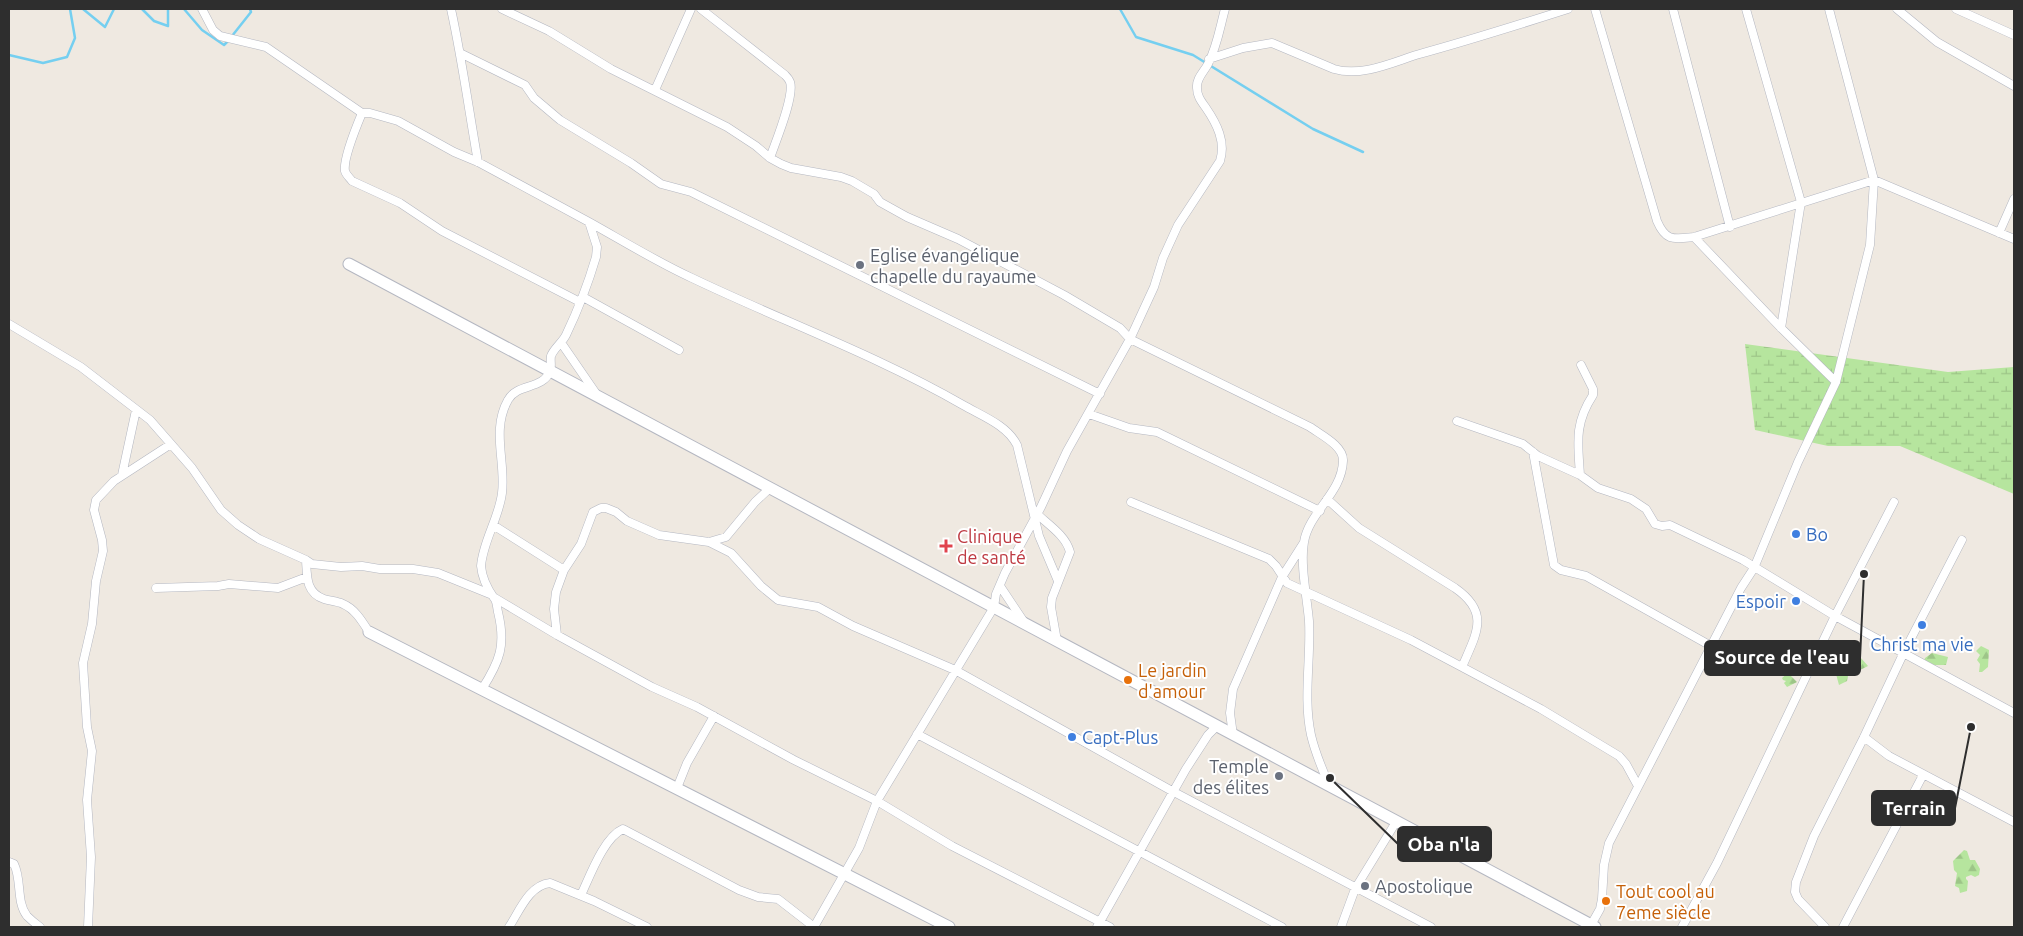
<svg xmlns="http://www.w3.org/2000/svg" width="2023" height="936" font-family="Ubuntu,sans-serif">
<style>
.forest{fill:url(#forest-firs)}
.wetland{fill:url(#wetland-marsh)}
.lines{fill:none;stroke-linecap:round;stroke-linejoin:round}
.stream{stroke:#75cff0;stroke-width:2.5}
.street-casing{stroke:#b4b7c1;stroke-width:9}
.secondary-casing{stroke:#b4b7c1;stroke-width:13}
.street{stroke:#fff;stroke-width:8}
.secondary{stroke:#fff;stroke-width:11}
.worship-dot{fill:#6b7280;stroke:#fff;stroke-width:2}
.shop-dot{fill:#3f7fe0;stroke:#fff;stroke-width:2}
.health-dot{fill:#e0444e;stroke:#fff;stroke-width:2}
.food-dot{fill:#e8710a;stroke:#fff;stroke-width:2}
.labels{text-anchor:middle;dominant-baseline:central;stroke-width:4;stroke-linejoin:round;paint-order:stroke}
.worship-label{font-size:18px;fill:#5b616d;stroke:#fff;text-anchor:start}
.shop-label{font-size:18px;fill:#366cbe;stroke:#fff;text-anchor:start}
.health-label{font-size:18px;fill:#be3a42;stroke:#fff;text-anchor:start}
.food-label{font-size:18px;fill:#c56008;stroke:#fff;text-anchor:start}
.leader{fill:none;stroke:#2e2e2e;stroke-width:2}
.callout-dot{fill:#2e2e2e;stroke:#fff;stroke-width:2}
.callout{fill:#2e2e2e;stroke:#2e2e2e;stroke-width:2}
.callout-label{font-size:19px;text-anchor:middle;font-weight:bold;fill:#fff}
</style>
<defs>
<pattern id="forest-firs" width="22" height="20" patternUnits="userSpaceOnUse" patternTransform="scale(1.25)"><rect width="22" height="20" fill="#b6e59e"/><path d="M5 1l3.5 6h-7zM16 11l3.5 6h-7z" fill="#9dc588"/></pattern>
<pattern id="wetland-marsh" width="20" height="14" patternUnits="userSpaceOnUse" patternTransform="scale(1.25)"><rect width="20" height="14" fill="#b6e59e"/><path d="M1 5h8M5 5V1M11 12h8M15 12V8" fill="none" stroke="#9dc588"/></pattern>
</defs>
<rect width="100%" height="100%" fill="#efe9e1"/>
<path class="forest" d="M 1981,646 L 1989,650 L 1988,667 L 1982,672 L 1979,672 L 1980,664 L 1977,660 L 1980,655 L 1976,651 Z
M 1932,653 L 1948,657 L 1946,665 L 1931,665 L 1924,662 L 1925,658 Z
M 1860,657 L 1868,666 L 1858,671 L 1851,665 L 1856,658 Z
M 1849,671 L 1847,681 L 1839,685 L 1836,674 Z
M 1788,673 L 1797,682 L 1787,687 L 1784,683 L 1786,681 L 1783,680 L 1782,678 Z
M 1964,850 L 1967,851 L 1970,860 L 1975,860 L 1980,869 L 1979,875 L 1975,877 L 1971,875 L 1966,877 L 1966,879 L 1968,881 L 1967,891 L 1960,893 L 1959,888 L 1955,886 L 1957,873 L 1954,870 L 1953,861 Z"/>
<path class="wetland" d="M 1745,344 L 1948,372 L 2014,367 L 2014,494 L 1900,446 L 1828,446 L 1755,430 Z"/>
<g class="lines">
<path class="stream" d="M 83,9 L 105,27 L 114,9
M 142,9 L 154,21 L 168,26 L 168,9
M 184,9 L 202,30 L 224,45 L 229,40
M 1120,9 L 1136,37 L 1193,55 L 1313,129 L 1363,152
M 232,36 L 251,12 L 250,9
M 9,55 L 43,63 L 67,57 L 75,38 L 70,9"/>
<defs>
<path id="street" d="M 202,9 L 213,30 L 220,36 L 266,47 L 362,113 L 370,113 L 398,121 L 454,152 L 478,162 L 589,222 L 597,247 L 596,257 C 588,284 578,310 566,335 C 562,343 554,348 551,356 C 550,361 552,367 550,371 C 543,390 517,383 508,400 C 491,430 506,462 502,493 C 499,518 483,541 481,566 C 482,578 487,588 494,598 C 497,601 497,608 498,612 C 506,645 500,661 482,689
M 451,9 C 462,59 469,111 478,162
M 502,9 L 549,31 L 611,69 L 727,127 L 756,146 L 770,158 L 781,164 L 791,168 L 841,177 L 852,181 L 874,194 L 880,202 L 907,217 L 958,239 L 1064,295 L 1120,328 L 1130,339 L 1310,427 C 1321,435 1344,446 1343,461 C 1342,493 1309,512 1304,542 C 1300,564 1307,598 1309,621 C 1311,659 1303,698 1311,735 C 1315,752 1322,769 1329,785
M 701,9 L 785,75 C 787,77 789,79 790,82 C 795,96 775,143 770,158
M 1595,9 L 1657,221 C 1666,242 1674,239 1694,237 L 1874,180 L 2014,239
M 1673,9 L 1730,227
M 1746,9 L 1801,202 L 1781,328
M 1897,9 L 1937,42 L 2014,86
M 1956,9 L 2014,35
M 460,53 L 525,85 L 534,98 L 560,120 L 631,163 L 661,184 L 691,192 L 1100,394
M 1209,59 L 1243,48 L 1272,43 L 1334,69 C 1361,77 1391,63 1416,55 C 1467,41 1518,25 1568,9
M 655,90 L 691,9
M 362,113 C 357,125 343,160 345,171 C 346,175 350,178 352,181 L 400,203 L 442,231 L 580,302
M 589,222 C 623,241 657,262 692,278 C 782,321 876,355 963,405 C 982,416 1007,425 1017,445 L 1039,536 L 1058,581
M 1999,233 L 2014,199
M 1694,237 L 1781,328 L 1836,382
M 583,297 L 679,350
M 9,324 L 81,367 L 150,420 L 192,468 L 221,510 L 238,525 L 259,539 L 306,560 C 307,577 306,593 324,599 C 330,601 337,601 343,604 C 355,609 362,621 369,632
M 562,344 L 595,392
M 1089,414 L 1129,428 L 1157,432 L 1320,511
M 1457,421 L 1523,444 L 1538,456 L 1580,475 L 1598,488 L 1631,499 L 1646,509 L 1655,524 L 1662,526 L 1670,525 L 1743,560 L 1835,616 L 2014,713
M 1533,452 L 1554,565 L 1561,570 L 1586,576 L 1711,646
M 122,475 L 136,410
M 1580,475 C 1578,443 1574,424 1593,395 L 1593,389 L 1581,365
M 1327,499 L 1359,528 L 1455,588 C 1491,613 1476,634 1462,667
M 1131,502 L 1269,559 L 1276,566 L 1287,583 L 1411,640 L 1541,709 L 1619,756 L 1626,764 L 1638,786
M 1037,514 C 1049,525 1066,536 1070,552 L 1052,598 L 1051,607 L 1057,641
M 493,525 L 564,570
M 709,542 L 731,553 L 761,586 L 778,600 L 818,607 L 853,626 L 955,670 L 1172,791 L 1431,927
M 306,560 L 312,564 L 341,567 L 362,566 L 380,569 L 413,569 L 438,573 L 490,594
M 1000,586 L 1024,622
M 156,588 L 218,586 L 229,584 L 278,588 L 307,577
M 495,598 L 557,635 L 652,687 L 697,707 L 794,760 L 877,801 L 952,846 L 1110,927
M 557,635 L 554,609 L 556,592 L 564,570 L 581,544 L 593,512 L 601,508 L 606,508 L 616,512 L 627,521 L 659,535 L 709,542 L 726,537 L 755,502 L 770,488
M 917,734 L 1282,927
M 1233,735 L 1230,713 L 1233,689 L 1282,577 L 1303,544
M 1864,737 L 1889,756 L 2014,822
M 677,788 L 687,763 L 714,716
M 9,862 L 14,864 C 22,880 16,902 27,916 C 31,920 36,924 40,927
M 581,895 C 590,876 604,837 623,829 L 739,890 L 758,897 L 778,899 L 814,927
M 1588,926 L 1591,925 L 1600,909 L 1602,899 L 1604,865 L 1609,843 L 1741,588 L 1754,568 L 1798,462 L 1836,382 L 1870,245 L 1874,180 L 1829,9
M 88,927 L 91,857 L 87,800 L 92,751 L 87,727 L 83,663 L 92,624 L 96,581 L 103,551 L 102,540 L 94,510 L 96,500 L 114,481 L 171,444
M 509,927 C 519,912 529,885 550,883 L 594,901 L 647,927
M 814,927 L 859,848 L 877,801 L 994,607 L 996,594 L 1005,573 L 1041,507 L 1067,451 L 1130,339 L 1154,287 L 1163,258 L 1178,225 L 1220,161 C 1226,142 1217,124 1206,108 C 1201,101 1197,96 1197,88 C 1196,78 1204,72 1208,64 C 1217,47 1220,27 1225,9
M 1097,927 L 1186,769 L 1208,735 L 1217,726
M 1341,927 L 1355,889 L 1396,822
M 1682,927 L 1717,863 L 1835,616 L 1894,502
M 1825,927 L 1798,899 L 1795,892 L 1796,882 L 1814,836 L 1864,737 L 1904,652 L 1962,540
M 1843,927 L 1923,775"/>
<path id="secondary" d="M 349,264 L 1595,927
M 369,632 L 949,927"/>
</defs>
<use href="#street" class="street-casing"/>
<use href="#secondary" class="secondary-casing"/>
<use href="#street" class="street"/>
<use href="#secondary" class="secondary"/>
</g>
<g class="worship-dot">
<circle cx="860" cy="265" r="5"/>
<circle cx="1279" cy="776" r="5"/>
<circle cx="1365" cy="886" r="5"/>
</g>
<g class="shop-dot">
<circle cx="1796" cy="534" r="5"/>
<circle cx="1796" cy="601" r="5"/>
<circle cx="1922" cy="625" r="5"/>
<circle cx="1072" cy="737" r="5"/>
</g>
<path class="health-dot" d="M943.5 538.5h5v5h5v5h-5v5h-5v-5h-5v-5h5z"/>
<g class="food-dot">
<circle cx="1128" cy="680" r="5"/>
<circle cx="1606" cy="901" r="5"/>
</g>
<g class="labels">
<g class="worship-label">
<text x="870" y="255">Eglise évangélique<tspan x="870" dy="21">chapelle du rayaume</tspan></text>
<text x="1269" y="766" text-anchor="end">Temple<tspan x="1269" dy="21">des élites</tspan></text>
<text x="1375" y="886">Apostolique</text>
</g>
<g class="shop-label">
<text x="1806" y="534">Bo</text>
<text x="1786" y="601" text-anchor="end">Espoir</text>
<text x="1922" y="644" text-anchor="middle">Christ ma vie</text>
<text x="1082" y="737">Capt-Plus</text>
</g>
<g class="health-label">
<text x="957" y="536">Clinique<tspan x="957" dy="21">de santé</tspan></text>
</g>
<g class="food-label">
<text x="1138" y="670">Le jardin<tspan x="1138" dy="21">d'amour</tspan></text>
<text x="1616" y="891">Tout cool au<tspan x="1616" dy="21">7eme siècle</tspan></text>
</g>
</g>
<path class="leader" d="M1864 574L1860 658M1971 727L1955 808M1330 778L1398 844"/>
<g class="callout-dot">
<circle cx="1864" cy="574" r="5"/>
<circle cx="1971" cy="727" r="5"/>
<circle cx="1330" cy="778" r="5"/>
</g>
<g class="callout">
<rect x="1705" y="641" width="155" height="34" rx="5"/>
<rect x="1872" y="791" width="83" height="34" rx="5"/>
<rect x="1398" y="827" width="93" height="34" rx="5"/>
</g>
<g class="callout-label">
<text x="1782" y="664">Source de l'eau</text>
<text x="1914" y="815">Terrain</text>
<text x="1444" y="851">Oba n'la</text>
</g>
<rect width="2023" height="936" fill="none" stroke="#2e2e2e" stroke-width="20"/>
</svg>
